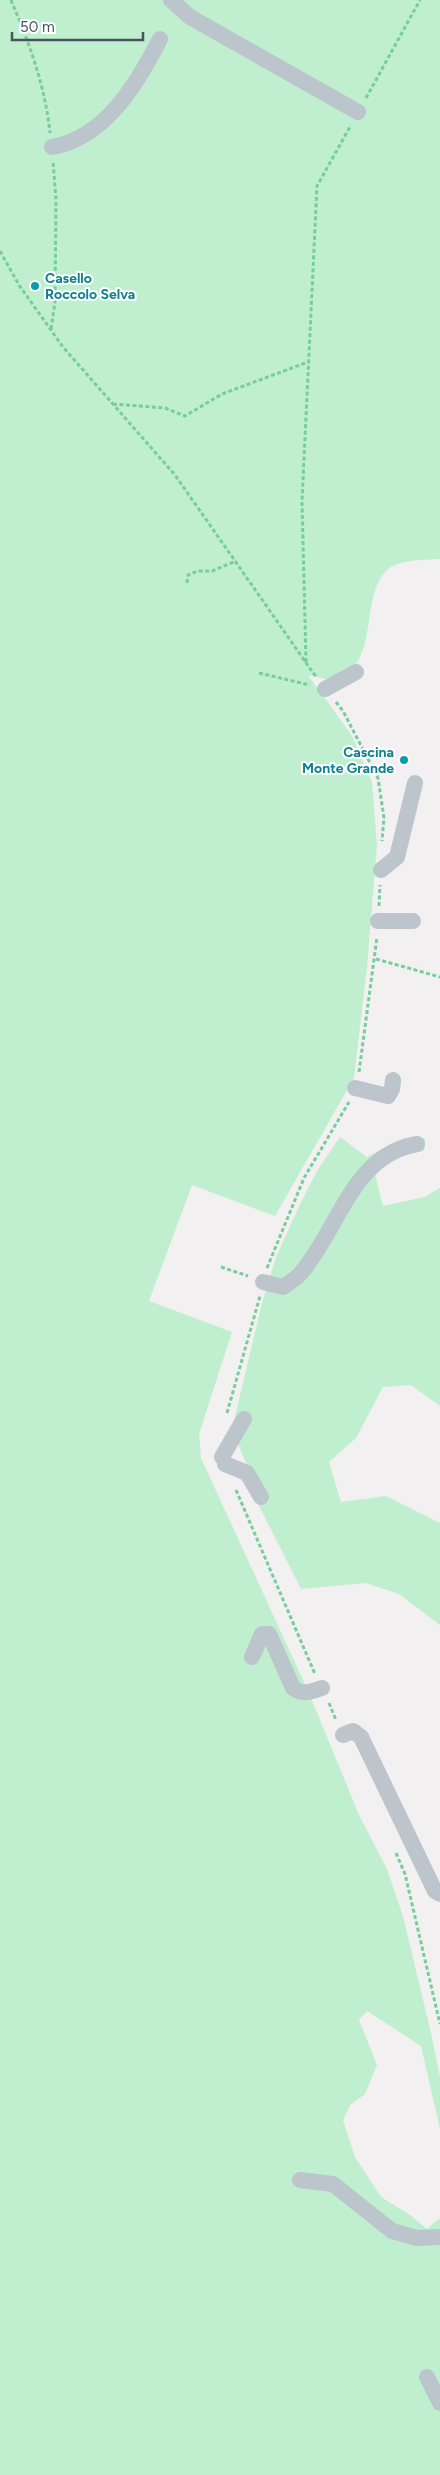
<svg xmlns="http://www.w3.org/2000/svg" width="440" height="2475" font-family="Figtree,sans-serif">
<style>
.green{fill:#bfefce}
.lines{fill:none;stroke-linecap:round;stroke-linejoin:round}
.path{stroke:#77cd9d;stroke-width:3;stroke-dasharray:4 2.5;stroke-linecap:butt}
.minor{stroke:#bcc5cc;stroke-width:16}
.culture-dot{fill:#0f9aa8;stroke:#fff;stroke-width:2}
.labels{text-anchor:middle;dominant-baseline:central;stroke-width:4;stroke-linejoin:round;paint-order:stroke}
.culture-label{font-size:14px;font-weight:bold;fill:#0d838f;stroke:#fff;text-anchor:start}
</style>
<rect width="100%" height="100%" fill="#f2f0f0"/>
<path class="green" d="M 0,0 L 440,0 L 440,559 C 424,560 396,559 385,572 C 359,602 381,665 334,679 C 327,681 315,676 308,675 L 352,736 L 372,782 L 377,845 L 367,967 L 354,1078 L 275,1216 L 192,1185 L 149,1301 L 232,1332 L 199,1434 L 201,1458 L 309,1693 L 359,1815 L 387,1869 L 403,1916 L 431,2033 L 440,2077 L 440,2129 L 421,2046 L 367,2011 L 359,2020 L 377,2065 L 365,2094 L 350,2105 L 343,2120 L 355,2157 L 381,2197 L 410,2215 L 427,2229 L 440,2218 L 440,2475 L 0,2475 Z
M 340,1137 L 367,1157 L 404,1138 L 425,1138 L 424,1151 C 404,1154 390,1160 375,1174 L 383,1206 L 424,1197 L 440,1188 L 440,1406 L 411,1385 L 383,1387 L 356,1438 L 329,1462 L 341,1502 L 386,1496 L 440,1523 L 440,1625 L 399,1594 L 366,1583 L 301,1589 L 249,1486 L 248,1468 L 232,1429 L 261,1307 L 276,1257 L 299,1206 L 317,1171 Z"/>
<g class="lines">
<path class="path" d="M 11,0 C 29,43 45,85 50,133
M 366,98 L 420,0
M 0,251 L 19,285 L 63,347 L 175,475 L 316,677
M 51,329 L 55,302 L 56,199 L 53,161
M 113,404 L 165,408 L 185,416 L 222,394 L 308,362
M 187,583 L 188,575 L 198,571 L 212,571 L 236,561
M 306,662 L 302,501 L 317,186 L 351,125
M 259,673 L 310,685
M 336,702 L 343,711 L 378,778 L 384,818 L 382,841
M 379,906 L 380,885
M 376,959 L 440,977
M 359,1072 L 377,937
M 221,1267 L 248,1276
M 267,1268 L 304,1178 L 349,1102
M 227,1413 L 260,1296
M 236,1490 L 315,1674
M 329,1703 L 336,1720
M 396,1853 L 405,1874 L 440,2024"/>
<path class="minor" d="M 171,0 L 190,17 L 358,112
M 52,147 C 105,138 137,84 160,39
M 325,689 L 356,672
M 381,870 L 397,857 L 415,783
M 378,921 L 413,921
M 355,1088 L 388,1096 L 392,1089 L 393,1080
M 263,1282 L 283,1287 C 289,1283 296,1279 301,1273 C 339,1229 352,1155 417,1144
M 222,1457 L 244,1419
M 225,1464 L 247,1473 L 261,1497
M 252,1657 L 262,1634 L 269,1634 L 293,1688 C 303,1695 311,1692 322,1688
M 343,1735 L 353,1731 L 361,1737 L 435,1891 L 440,1894
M 300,2180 L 333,2184 L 392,2231 L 417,2238 L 440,2237
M 427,2377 L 440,2403"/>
</g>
<g class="culture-dot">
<circle cx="35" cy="286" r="5"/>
<circle cx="404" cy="760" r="5"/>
</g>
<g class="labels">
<g class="culture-label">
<text x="45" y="278">Casello<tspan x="45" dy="16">Roccolo Selva</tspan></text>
<text x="394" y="752" text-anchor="end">Cascina<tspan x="394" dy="16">Monte Grande</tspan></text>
</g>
</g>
<path d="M12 32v8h131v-8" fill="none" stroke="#48545d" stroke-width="2.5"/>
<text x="20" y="32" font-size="15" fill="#48545d" stroke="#ffffff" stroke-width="4" paint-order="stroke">50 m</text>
</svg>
